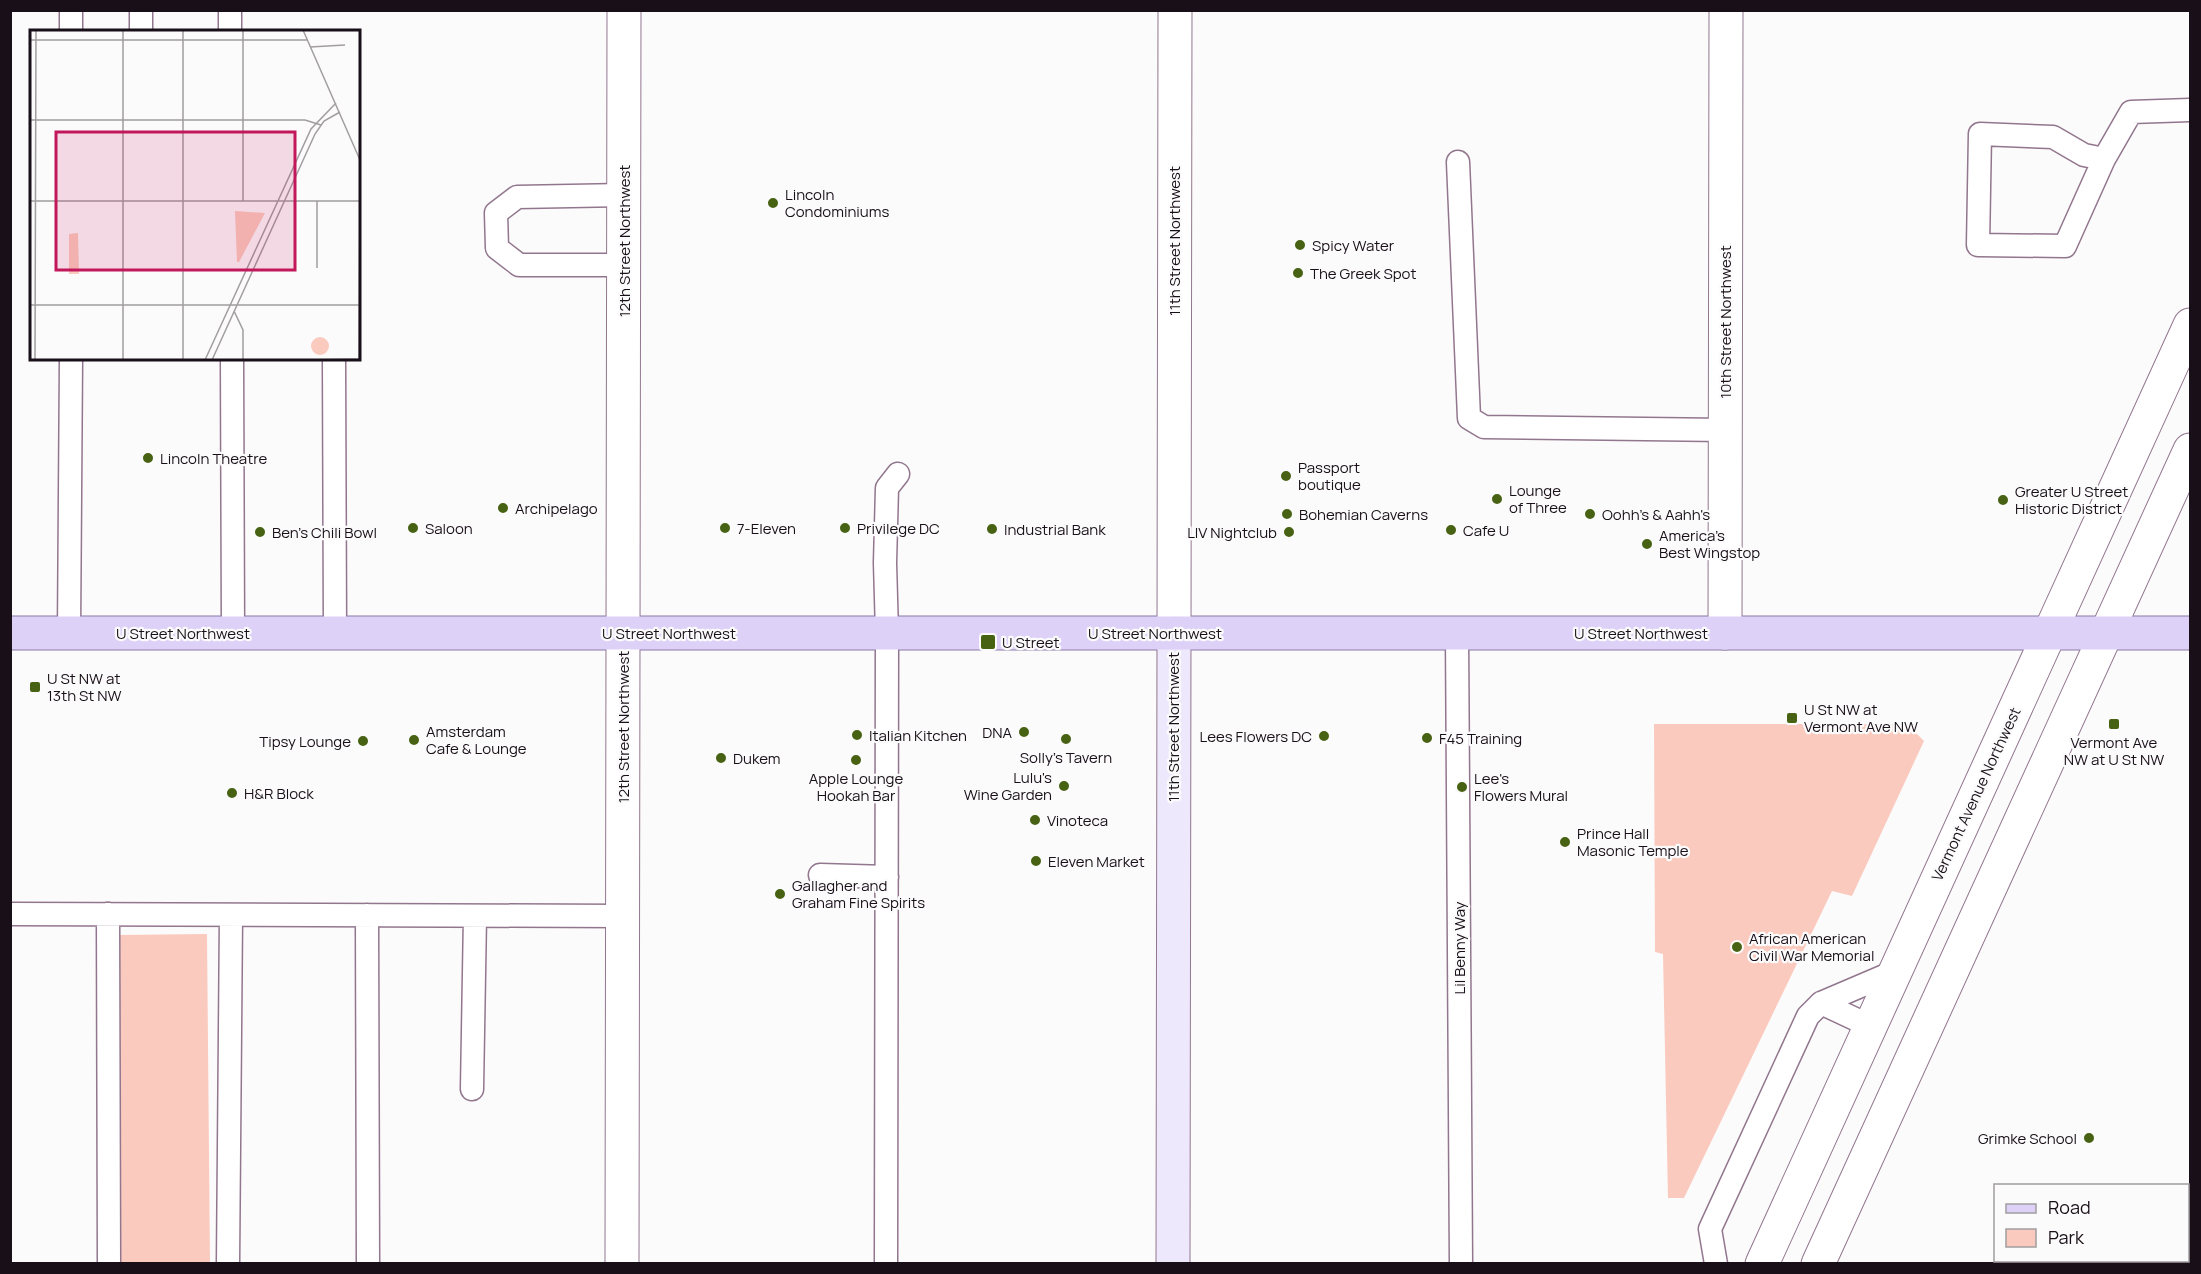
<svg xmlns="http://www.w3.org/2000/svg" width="2201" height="1274" font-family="Manrope,sans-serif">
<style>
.green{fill:#fbcabe}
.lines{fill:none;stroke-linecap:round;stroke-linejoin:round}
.service-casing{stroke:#92768e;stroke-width:25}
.minor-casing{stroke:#92768e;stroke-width:35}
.tertiary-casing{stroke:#92768e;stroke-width:35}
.secondary-casing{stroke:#92768e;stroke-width:35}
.primary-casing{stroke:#8b7aa7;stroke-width:35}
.service{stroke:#fff;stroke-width:22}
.minor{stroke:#fff;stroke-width:33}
.tertiary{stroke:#fff;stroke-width:33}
.secondary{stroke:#eee8fc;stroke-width:33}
.primary{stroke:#ded1f8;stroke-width:33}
.poi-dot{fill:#476213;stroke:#fbfbfb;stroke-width:2}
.labels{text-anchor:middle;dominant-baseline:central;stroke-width:4.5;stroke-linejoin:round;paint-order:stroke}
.poi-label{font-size:15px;fill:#190f18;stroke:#fbfbfb;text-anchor:start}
.street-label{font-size:15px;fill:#190f18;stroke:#fbfbfb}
.inset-road{fill:none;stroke:#a19da0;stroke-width:1.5}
.view{fill:#c2185b;fill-opacity:0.15;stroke:#c2185b;stroke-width:3}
.inset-edge{fill:none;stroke:#190f18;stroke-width:3}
</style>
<rect width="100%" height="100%" fill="#fbfbfb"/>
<path class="green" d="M 1654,724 L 1907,724 L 1924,741 L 1852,896 L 1832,891 L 1684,1198 L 1668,1198 L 1663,954 L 1655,952 Z
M 207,934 L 210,1263 L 118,1263 L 118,935 Z"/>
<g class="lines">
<defs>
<path id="service" d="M 71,10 L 71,32
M 141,10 L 141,32
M 230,10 L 230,32
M 2104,159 L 2084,155 L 2053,137 L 1980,134 L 1978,245 L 2065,246 L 2104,159 L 2131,112 L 2190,110
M 1458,162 L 1469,418 L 1484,427 L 1725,430
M 624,195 L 517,197 L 496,213 L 497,248 L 519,265 L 624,265
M 232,358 L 233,633
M 334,358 L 335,633
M 69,633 L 71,358
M 1457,633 L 1461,1264
M 820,875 L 887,877
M 10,914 L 623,916
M 108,914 L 109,1264
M 367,915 L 368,1264
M 1821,1003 L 1896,971
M 472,1089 L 475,916
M 2188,1257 L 2190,1257
M 228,1264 L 231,915
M 886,1264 L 887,633 L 885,563 L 887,488 L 898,474
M 1716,1264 L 1710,1229 L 1808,1016 L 1821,1003 L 1870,1026
M 2152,1264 L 2159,1260"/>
<path id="minor" d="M 1725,633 L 1726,10
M 622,1264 L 624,10"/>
<path id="tertiary" d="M 1174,633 L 1175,10
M 1762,1264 L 2190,325
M 1818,1264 L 2190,450"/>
<path id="secondary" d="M 1173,1264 L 1174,633"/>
<path id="primary" d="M 10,633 L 2190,633"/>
</defs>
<use href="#service" class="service-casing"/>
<use href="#minor" class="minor-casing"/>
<use href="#tertiary" class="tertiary-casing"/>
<use href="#secondary" class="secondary-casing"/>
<use href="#primary" class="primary-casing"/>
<use href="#service" class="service"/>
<use href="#minor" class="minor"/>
<use href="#tertiary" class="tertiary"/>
<use href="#secondary" class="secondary"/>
<use href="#primary" class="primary"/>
</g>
<g class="poi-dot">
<circle cx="773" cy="203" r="6"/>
<circle cx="1300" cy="245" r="6"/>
<circle cx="1298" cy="273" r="6"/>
<circle cx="148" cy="458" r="6"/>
<circle cx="1286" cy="476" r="6"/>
<circle cx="1497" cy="499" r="6"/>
<circle cx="2003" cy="500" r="6"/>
<circle cx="503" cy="508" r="6"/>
<circle cx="1287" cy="514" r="6"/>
<circle cx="1590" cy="514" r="6"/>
<circle cx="413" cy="528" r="6"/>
<circle cx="725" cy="528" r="6"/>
<circle cx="845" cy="528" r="6"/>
<circle cx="992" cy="529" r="6"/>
<circle cx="1451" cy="530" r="6"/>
<circle cx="260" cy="532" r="6"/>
<circle cx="1289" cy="532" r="6"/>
<circle cx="1647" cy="544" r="6"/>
<rect x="980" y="634" width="16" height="16" rx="3"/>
<rect x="29" y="681" width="12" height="12" rx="3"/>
<rect x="1786" y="712" width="12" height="12" rx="3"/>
<rect x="2108" y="718" width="12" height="12" rx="3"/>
<circle cx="1024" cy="732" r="6"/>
<circle cx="857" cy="735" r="6"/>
<circle cx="1324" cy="736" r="6"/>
<circle cx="1427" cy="738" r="6"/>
<circle cx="1066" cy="739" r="6"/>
<circle cx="414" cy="740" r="6"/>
<circle cx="363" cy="741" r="6"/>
<circle cx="721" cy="758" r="6"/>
<circle cx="856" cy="760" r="6"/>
<circle cx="1064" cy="786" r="6"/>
<circle cx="1462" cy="787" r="6"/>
<circle cx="232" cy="793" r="6"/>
<circle cx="1035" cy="820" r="6"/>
<circle cx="1565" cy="842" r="6"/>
<circle cx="1036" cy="861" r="6"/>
<circle cx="780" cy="894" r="6"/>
<circle cx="1737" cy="947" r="6"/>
<circle cx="2089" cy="1138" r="6"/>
</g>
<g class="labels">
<g class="poi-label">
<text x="785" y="194">Lincoln<tspan x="785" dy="17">Condominiums</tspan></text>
<text x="1312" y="245">Spicy Water</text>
<text x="1310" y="273">The Greek Spot</text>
<text x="160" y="458">Lincoln Theatre</text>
<text x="1298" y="467">Passport<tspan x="1298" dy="17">boutique</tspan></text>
<text x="1509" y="490">Lounge<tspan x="1509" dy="17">of Three</tspan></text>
<text x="2015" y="491">Greater U Street<tspan x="2015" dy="17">Historic District</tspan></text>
<text x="515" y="508">Archipelago</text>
<text x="1299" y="514">Bohemian Caverns</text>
<text x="1602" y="514">Oohh's &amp; Aahh's</text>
<text x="425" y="528">Saloon</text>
<text x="737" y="528">7-Eleven</text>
<text x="857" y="528">Privilege DC</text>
<text x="1004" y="529">Industrial Bank</text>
<text x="1463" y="530">Cafe U</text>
<text x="272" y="532">Ben's Chili Bowl</text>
<text x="1277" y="532" text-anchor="end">LIV Nightclub</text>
<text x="1659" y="535">America’s<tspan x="1659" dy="17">Best Wingstop</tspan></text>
<text x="1002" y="642">U Street</text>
<text x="47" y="678">U St NW at<tspan x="47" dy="17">13th St NW</tspan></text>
<text x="1804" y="709">U St NW at<tspan x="1804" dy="17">Vermont Ave NW</tspan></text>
<text x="426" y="731">Amsterdam<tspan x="426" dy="17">Cafe &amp; Lounge</tspan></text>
<text x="1012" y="732" text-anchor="end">DNA</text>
<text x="869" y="735">Italian Kitchen</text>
<text x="1312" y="736" text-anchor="end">Lees Flowers DC</text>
<text x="1439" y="738">F45 Training</text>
<text x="351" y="741" text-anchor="end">Tipsy Lounge</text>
<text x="2114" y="742" text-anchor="middle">Vermont Ave<tspan x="2114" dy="17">NW at U St NW</tspan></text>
<text x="1066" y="757" text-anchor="middle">Solly's Tavern</text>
<text x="733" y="758">Dukem</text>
<text x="1052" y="777" text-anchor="end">Lulu's<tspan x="1052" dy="17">Wine Garden</tspan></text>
<text x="856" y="778" text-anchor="middle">Apple Lounge<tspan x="856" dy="17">Hookah Bar</tspan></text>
<text x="1474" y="778">Lee's<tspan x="1474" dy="17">Flowers Mural</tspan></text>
<text x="244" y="793">H&amp;R Block</text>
<text x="1047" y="820">Vinoteca</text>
<text x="1577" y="833">Prince Hall<tspan x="1577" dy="17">Masonic Temple</tspan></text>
<text x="1048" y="861">Eleven Market</text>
<text x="792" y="885">Gallagher and<tspan x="792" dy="17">Graham Fine Spirits</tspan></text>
<text x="1749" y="938">African American<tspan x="1749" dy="17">Civil War Memorial</tspan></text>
<text x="2077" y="1138" text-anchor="end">Grimke School</text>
</g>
<g class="street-label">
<text transform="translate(624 241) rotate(-90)">12th Street Northwest</text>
<text transform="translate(1174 241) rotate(-90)">11th Street Northwest</text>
<text transform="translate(1725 322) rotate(-90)">10th Street Northwest</text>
<text x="183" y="633">U Street Northwest</text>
<text x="669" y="633">U Street Northwest</text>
<text x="1155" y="633">U Street Northwest</text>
<text x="1641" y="633">U Street Northwest</text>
<text transform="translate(623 727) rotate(-90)">12th Street Northwest</text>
<text transform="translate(1173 727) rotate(-90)">11th Street Northwest</text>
<text transform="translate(1976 794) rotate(-65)">Vermont Avenue Northwest</text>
<text transform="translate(1459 948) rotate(-90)">Lil Benny Way</text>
</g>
</g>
<g transform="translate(30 30)">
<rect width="330" height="330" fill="#fbfbfb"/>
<path d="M 205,181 L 235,183 L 209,232 L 207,232 ZM 48,203 L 49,244 L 39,244 L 39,204 ZM281 316a9 9 0 1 1 18 0a9 9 0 1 1-18 0Z" fill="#fbcabe"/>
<path class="inset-road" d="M 273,0 L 330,130M 0,10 L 277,10M 280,17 L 315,15M 0,90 L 275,90 L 291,95M 0,171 L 330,171M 153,171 L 153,0M 153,171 L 153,330M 213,171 L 213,0M 287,171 L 287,238M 0,275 L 330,275M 204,281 L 213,300 L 213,330M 5,330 L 6,0M 93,330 L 93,0M 175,330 L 281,99 L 306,73M 182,330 L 285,104 L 294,91 L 310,82M 274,330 L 329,329M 329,330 L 330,165"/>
<path class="view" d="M 26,102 L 265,102 L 265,240 L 26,240 Z"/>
<rect width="330" height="330" class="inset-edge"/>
</g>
<rect width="2201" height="1274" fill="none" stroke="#190f18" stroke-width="24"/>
<rect x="1994" y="1184" width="195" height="78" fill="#fbfbfb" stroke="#a19da0" stroke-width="1.5"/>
<rect x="2006" y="1204" width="30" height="9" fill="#ded1f8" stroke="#a19da0" stroke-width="1.5"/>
<text x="2048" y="1214" font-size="18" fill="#190f18">Road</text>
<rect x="2006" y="1229" width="30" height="18" fill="#fbcabe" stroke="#a19da0" stroke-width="1.5"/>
<text x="2048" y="1244" font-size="18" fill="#190f18">Park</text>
</svg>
